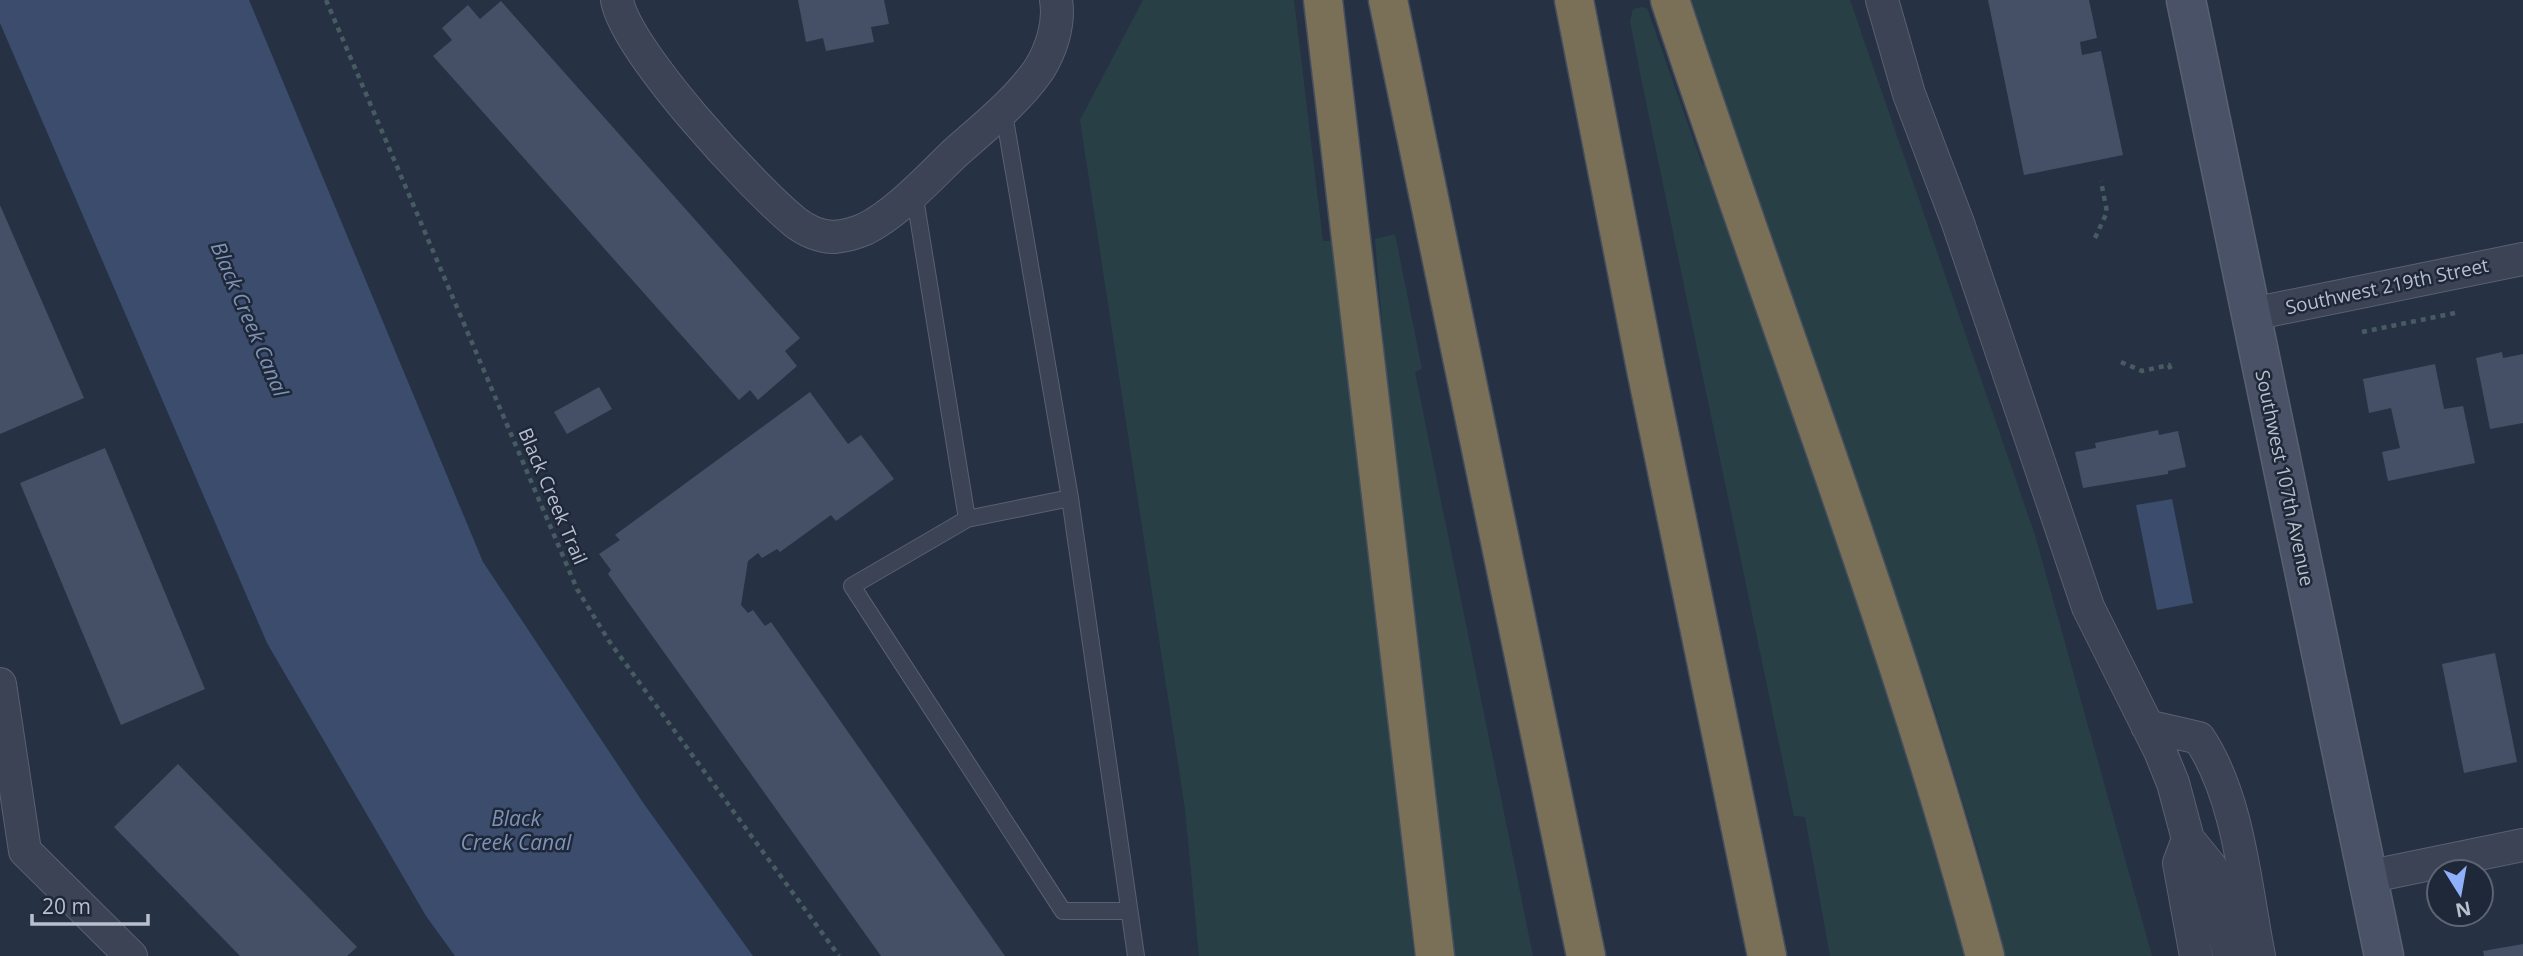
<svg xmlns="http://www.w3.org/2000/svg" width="2523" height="956" font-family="'Open Sans',sans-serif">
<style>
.green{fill:#284045}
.water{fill:#3b4c6d}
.building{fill:#455066}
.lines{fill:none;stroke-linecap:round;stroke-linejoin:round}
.lane-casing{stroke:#596171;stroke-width:18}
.street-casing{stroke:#596171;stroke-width:34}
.secondary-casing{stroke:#596171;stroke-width:41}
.highway-casing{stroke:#454e5e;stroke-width:41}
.path{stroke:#475c61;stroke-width:4.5;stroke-dasharray:5 5;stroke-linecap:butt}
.lane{stroke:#3b4354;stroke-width:16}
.street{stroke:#3b4354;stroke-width:32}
.secondary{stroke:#495267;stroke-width:38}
.highway{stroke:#7a6f57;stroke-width:38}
.labels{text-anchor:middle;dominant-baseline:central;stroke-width:5;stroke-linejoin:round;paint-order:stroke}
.street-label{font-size:19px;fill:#b8bfcd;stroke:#1f2839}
.water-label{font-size:21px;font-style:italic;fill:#7e92b5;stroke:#1f2839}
</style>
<rect width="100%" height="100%" fill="#263144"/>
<path class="green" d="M 1143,0 L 1294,0 L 1323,241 L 1333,241 L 1414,956 L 1199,956 L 1185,809 L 1080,120 Z
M 1690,0 L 1850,0 L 2035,535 L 2152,956 L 2005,956 L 1979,855 L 1934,707 Z
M 1642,7 L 1647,8 L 1702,164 L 1713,169 L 1973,956 L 1830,956 L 1805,817 L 1794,816 L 1641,78 L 1630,21 L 1633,9 Z
M 1395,234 L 1422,369 L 1415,372 L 1533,956 L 1448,956 L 1389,408 L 1375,239 Z"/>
<path class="water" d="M 0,0 L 249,0 L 483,562 L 644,804 L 753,956 L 455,956 L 426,916 L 267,643 L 0,23 Z
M 2172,499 L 2193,603 L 2157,610 L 2136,505 Z"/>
<path class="building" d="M 798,0 L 884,0 L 889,24 L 871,27 L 874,42 L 826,51 L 823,38 L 806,42 Z
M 1988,0 L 2089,0 L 2097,38 L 2080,42 L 2082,55 L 2101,51 L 2123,155 L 2024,175 Z
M 501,1 L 800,338 L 785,351 L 797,366 L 758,400 L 750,390 L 739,400 L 433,56 L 452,40 L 442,28 L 468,5 L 480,19 Z
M 0,205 L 84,398 L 0,434 Z
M 2502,352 L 2503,358 L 2523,354 L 2523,423 L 2490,429 L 2476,358 Z
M 2435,364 L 2444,409 L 2463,406 L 2475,463 L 2388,481 L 2382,452 L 2400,448 L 2391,408 L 2369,413 L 2363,379 Z
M 599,387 L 612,409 L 567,434 L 554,412 Z
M 810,392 L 848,444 L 861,435 L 894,479 L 836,521 L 831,515 L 780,552 L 777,549 L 762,558 L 758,553 L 748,561 L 741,605 L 748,613 L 753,610 L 765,626 L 771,622 L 1005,956 L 881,956 L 608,574 L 611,570 L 599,554 L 620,540 L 615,535 Z
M 2158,430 L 2159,435 L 2178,431 L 2186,467 L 2168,471 L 2168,474 L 2083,488 L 2075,452 L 2096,448 L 2095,443 Z
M 105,448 L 205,689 L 121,725 L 20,483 Z
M 2495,653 L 2517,762 L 2464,773 L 2442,664 Z
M 178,764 L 357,947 L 347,956 L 240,956 L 114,827 Z
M 2523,944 L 2523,956 L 2484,956 L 2483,951 Z"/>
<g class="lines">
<defs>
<path id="lane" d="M 1003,108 L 1070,498 L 1136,956
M 914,192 L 967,519
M 1070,498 L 967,519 L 852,586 L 1063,911 L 1129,911"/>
<path id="street" d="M 617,0 C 626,51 752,187 795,222 C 806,231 821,237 834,237 C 844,236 856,233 865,229 C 896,214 930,177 955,153 C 983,128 1016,102 1038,71 C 1051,51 1060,24 1056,0
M 1882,0 L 1909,94 L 1958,223 L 2088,607 L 2160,751 L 2173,783 L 2188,839 L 2211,867 L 2229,956
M 2252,314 L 2523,259
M 0,684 L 25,851 L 131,956
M 2147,726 L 2199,738 C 2239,798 2245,885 2259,956
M 2188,839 L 2179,863 L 2196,956
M 2367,877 L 2523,845"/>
<path id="secondary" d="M 2186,0 L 2384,956"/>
<path id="highway" d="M 1323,0 L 1435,956
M 1388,0 L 1586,956
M 1574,0 L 1646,369 L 1767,956
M 1670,0 C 1775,319 1898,631 1985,956"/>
</defs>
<use href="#lane" class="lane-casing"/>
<use href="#street" class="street-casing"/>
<use href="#secondary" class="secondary-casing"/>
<use href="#highway" class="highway-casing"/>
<path class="path" d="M 326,0 L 577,589 L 609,641 L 839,956
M 2095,238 L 2107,212 L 2101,181
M 2362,332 L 2455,313
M 2121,362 L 2142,371 L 2169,365 L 2171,370"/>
<use href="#lane" class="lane"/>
<use href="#street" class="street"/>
<use href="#secondary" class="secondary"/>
<use href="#highway" class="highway"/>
</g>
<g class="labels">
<g class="street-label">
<text transform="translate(2387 286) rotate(-12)">Southwest 219th Street</text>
<text transform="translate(2285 478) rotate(78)">Southwest 107th Avenue</text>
<text transform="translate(553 496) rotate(67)">Black Creek Trail</text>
</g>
<g class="water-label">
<text transform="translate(250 319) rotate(67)">Black Creek Canal</text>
<text x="516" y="818">Black<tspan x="516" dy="24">Creek Canal</tspan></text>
</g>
</g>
<g transform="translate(2460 893) rotate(169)"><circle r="33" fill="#1f2839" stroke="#5c6474" stroke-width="2"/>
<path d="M0-5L12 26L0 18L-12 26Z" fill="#8fb1fc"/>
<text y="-10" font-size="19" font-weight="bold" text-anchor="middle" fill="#b8bfcd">N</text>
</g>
<path d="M32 914v10h116v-10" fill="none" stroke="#b8bfcd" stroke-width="3.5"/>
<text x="42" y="914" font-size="21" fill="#b8bfcd" stroke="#1f2839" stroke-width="5" paint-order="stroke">20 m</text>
</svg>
